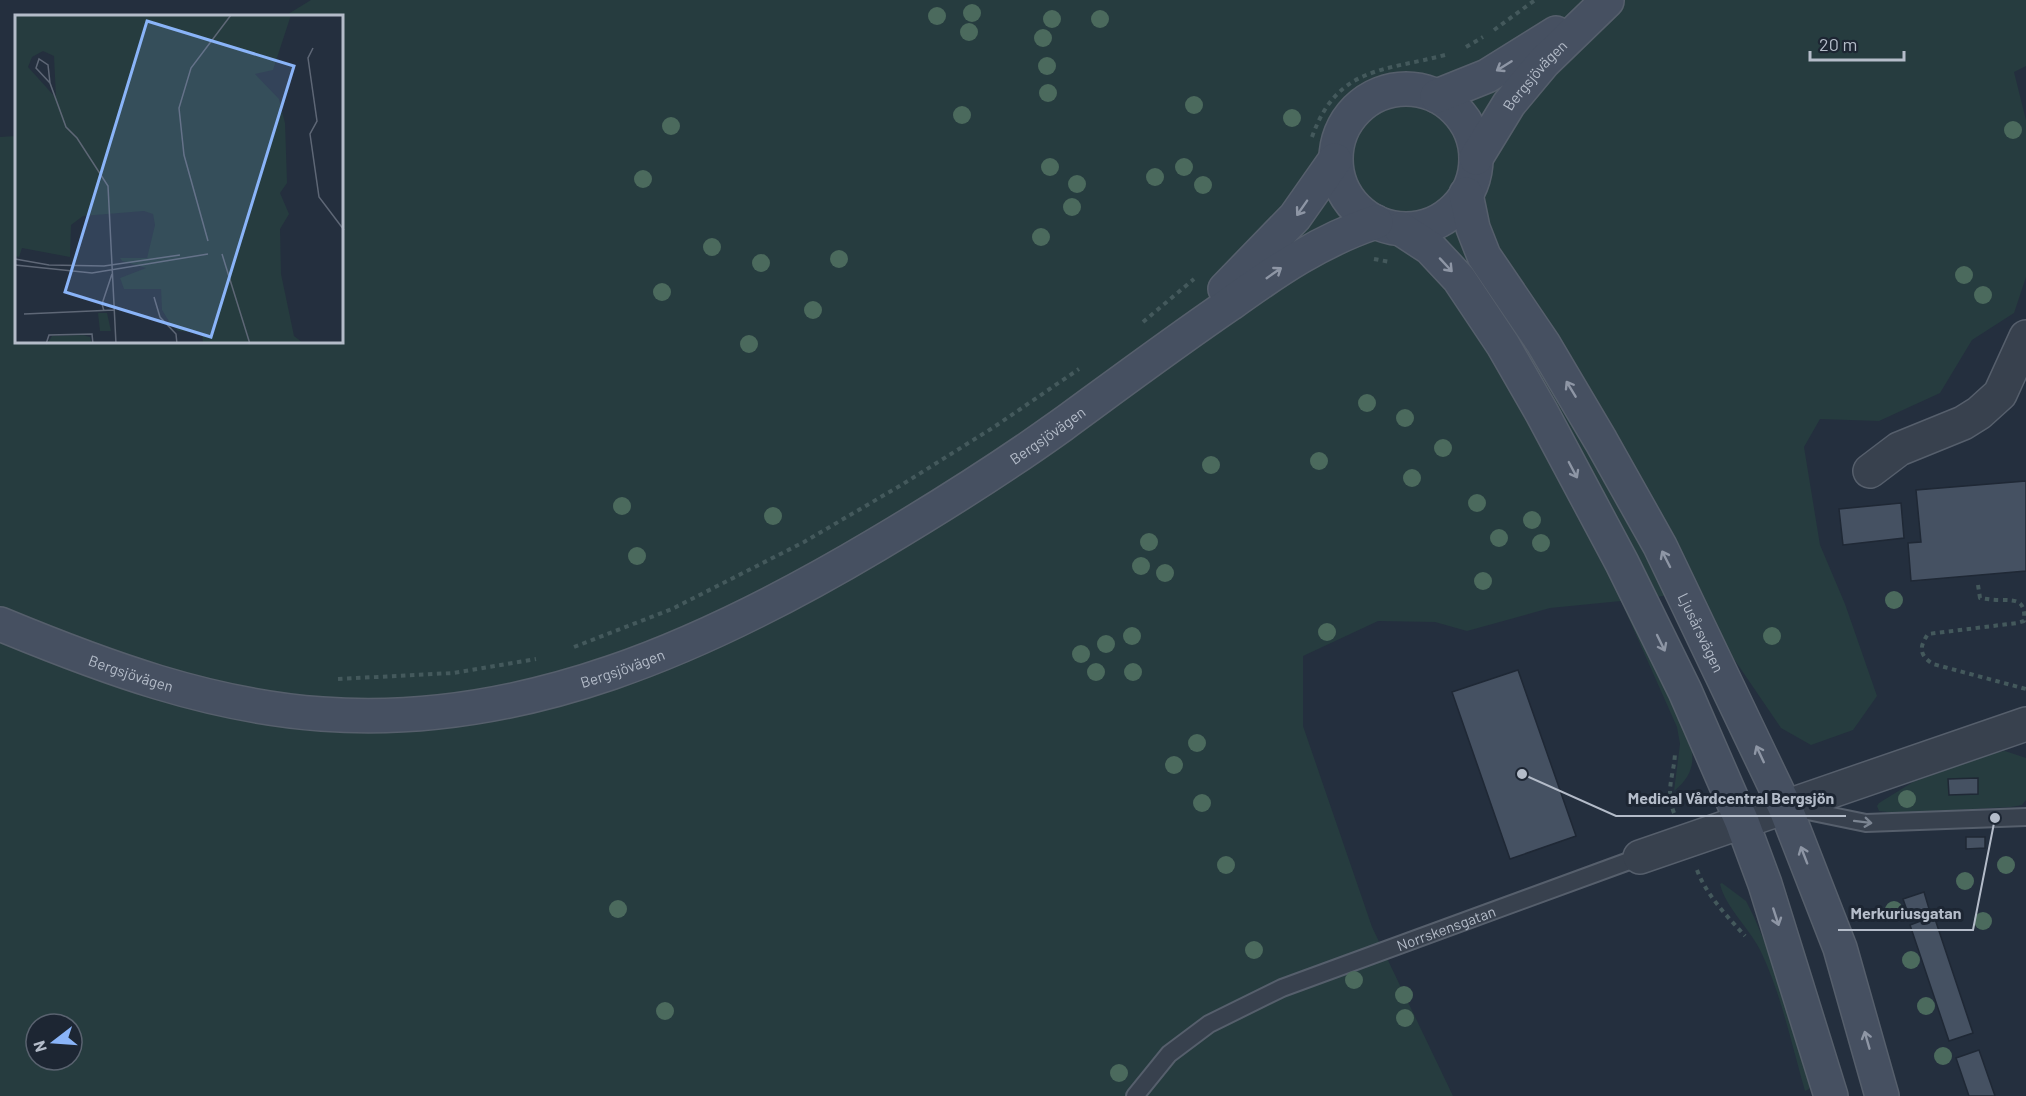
<svg xmlns="http://www.w3.org/2000/svg" width="2026" height="1096" font-family="Barlow,sans-serif">
<style>
.green{fill:#263c3f;fill-rule:evenodd}
.building{fill:#455162;stroke:#1f2835;stroke-width:1.5}
.lines{fill:none;stroke-linecap:round;stroke-linejoin:round}
.lane-casing{stroke:#565f6c;stroke-width:20}
.street-casing{stroke:#565f6c;stroke-width:36}
.secondary-casing{stroke:#565f6c;stroke-width:36}
.path{stroke:#44595c;stroke-width:4;stroke-dasharray:4.5 4.5;stroke-linecap:butt}
.lane{stroke:#38414e;stroke-width:16}
.street{stroke:#38414e;stroke-width:33}
.secondary{stroke:#465061;stroke-width:33}
.tree{fill:#4b6a5d}
.oneway{stroke:#8e96a5}
.oneway2{stroke:#7c8592}
.labels{text-anchor:middle;dominant-baseline:central;stroke-width:6;stroke-linejoin:round;paint-order:stroke}
.street-label{font-size:15px;fill:#b4bcc9;stroke:#1d2633}
.inset-road{fill:none;stroke:#5e6776;stroke-width:1.5}
.view{fill:#8ab4f8;fill-opacity:0.15;stroke:#8ab4f8;stroke-width:3}
.inset-edge{fill:none;stroke:#b4bcc9;stroke-width:3}
.leader{fill:none;stroke:#b4bcc9;stroke-width:2}
.callout-dot{fill:#b4bcc9;stroke:#1d2633;stroke-width:2}
.callout-label{font-size:16px;text-anchor:middle;font-weight:bold;fill:#b4bcc9;stroke:#1d2633;stroke-width:6;stroke-linejoin:round;paint-order:stroke}
</style>
<rect width="100%" height="100%" fill="#242f3e"/>
<path class="green" d="M 311,0 L 2026,0 L 2026,66 L 2014,72 L 2026,120 L 2026,277 L 2014,313 L 1972,340 L 1940,393 L 1879,421 L 1820,419 L 1804,447 L 1820,545 L 1845,604 L 1877,696 L 1853,730 L 1811,745 L 1781,728 L 1689,593 L 1628,600 L 1689,734 C 1695,759 1695,774 1674,791 L 1680,744 L 1677,727 L 1621,601 L 1550,608 L 1467,631 L 1435,622 L 1378,621 L 1303,656 L 1303,726 L 1372,927 L 1453,1096 L 0,1096 L 0,137 L 16,136 L 16,342 L 342,342 L 342,16 L 285,16 ZM 36,1024 L 72,1024 L 72,1060 L 36,1060 Z
M 2005,751 L 2026,758 L 2026,800 L 2022,805 L 2011,807 L 1895,813 L 1879,811 L 1877,806 L 1879,803 L 1913,782 L 1992,753 Z
M 1722,883 L 1746,901 L 1754,917 L 1776,969 L 1811,1083 L 1809,1089 L 1805,1091 C 1792,1046 1782,997 1762,954 C 1751,929 1726,909 1720,884 Z"/>
<path class="building" d="M 2026,481 L 2026,571 L 1911,581 L 1908,543 L 1921,542 L 1916,490 Z
M 1901,503 L 1904,538 L 1843,545 L 1839,509 Z
M 1518,670 L 1576,836 L 1510,859 L 1452,692 Z
M 1978,778 L 1978,794 L 1949,795 L 1948,779 Z
M 1966,837 L 1985,837 L 1985,848 L 1966,849 Z
M 1924,892 L 1930,912 L 1910,919 L 1903,899 Z
M 1934,916 L 1973,1033 L 1949,1041 L 1910,925 Z
M 1979,1050 L 1995,1096 L 1969,1096 L 1956,1058 Z"/>
<g class="lines">
<defs>
<g id="lane">
<path d="M 1798,809 L 1866,823 L 2026,817"/>
<path id="s1" d="M 1135,1096 L 1169,1054 L 1209,1024 L 1282,988 L 1640,857"/>
</g>
<path id="street" d="M 1870,471 L 1899,449 L 1963,423 L 1979,413 L 2000,394 L 2026,337
M 1640,857 L 2026,724"/>
<g id="secondary">
<circle cx="1406" cy="159" r="70"/>
<path d="M 1437,96 L 1487,76 L 1556,33"/>
<path id="s2" d="M 1476,158 L 1509,104 L 1544,62 L 1607,1"/>
<path id="s3" d="M 1466,194 L 1473,228 L 1484,256 L 1543,343 L 1601,441 L 1660,546 L 1785,807 L 1840,948 L 1882,1096"/>
<path d="M 1401,229 L 1430,248 L 1459,279 L 1503,345 L 1542,413 L 1622,563 L 1685,691 L 1742,822 L 1765,884 L 1831,1096"/>
<path d="M 1225,289 L 1295,217 L 1335,160"/>
<path id="s4" d="M 0,624 C 104,667 209,706 322,714 C 523,729 708,645 876,545 C 940,507 1002,468 1062,425 C 1118,384 1173,343 1230,304 C 1276,271 1321,240 1376,222"/>
</g>
</defs>
<use href="#lane" class="lane-casing"/>
<use href="#street" class="street-casing"/>
<use href="#secondary" class="secondary-casing"/>
<path class="path" d="M 1494,30 L 1535,0
M 1466,47 L 1483,37
M 1312,137 C 1337,66 1385,71 1445,55
M 1374,259 L 1390,262
M 1143,322 L 1194,279
M 1978,585 L 1980,598 C 1987,599 1993,600 2000,600 C 2016,600 2026,600 2024,621 L 2017,623 L 1928,634 C 1919,647 1919,655 1933,664 L 2026,689
M 574,647 L 672,609 L 804,542 L 903,484 L 994,427 L 1079,369
M 338,679 L 453,673 L 536,659
M 1674,813 C 1665,789 1674,776 1675,753
M 1697,870 C 1707,896 1727,916 1745,936"/>
<use href="#lane" class="lane"/>
<use href="#street" class="street"/>
<use href="#secondary" class="secondary"/>
</g>
<g class="tree">
<circle cx="972" cy="13" r="9"/>
<circle cx="937" cy="16" r="9"/>
<circle cx="1052" cy="19" r="9"/>
<circle cx="1100" cy="19" r="9"/>
<circle cx="969" cy="32" r="9"/>
<circle cx="1043" cy="38" r="9"/>
<circle cx="1047" cy="66" r="9"/>
<circle cx="1048" cy="93" r="9"/>
<circle cx="1194" cy="105" r="9"/>
<circle cx="962" cy="115" r="9"/>
<circle cx="1292" cy="118" r="9"/>
<circle cx="671" cy="126" r="9"/>
<circle cx="2013" cy="130" r="9"/>
<circle cx="1050" cy="167" r="9"/>
<circle cx="1184" cy="167" r="9"/>
<circle cx="1155" cy="177" r="9"/>
<circle cx="643" cy="179" r="9"/>
<circle cx="1077" cy="184" r="9"/>
<circle cx="1203" cy="185" r="9"/>
<circle cx="1072" cy="207" r="9"/>
<circle cx="1041" cy="237" r="9"/>
<circle cx="712" cy="247" r="9"/>
<circle cx="839" cy="259" r="9"/>
<circle cx="761" cy="263" r="9"/>
<circle cx="1964" cy="275" r="9"/>
<circle cx="662" cy="292" r="9"/>
<circle cx="1983" cy="295" r="9"/>
<circle cx="813" cy="310" r="9"/>
<circle cx="749" cy="344" r="9"/>
<circle cx="1367" cy="403" r="9"/>
<circle cx="1405" cy="418" r="9"/>
<circle cx="1443" cy="448" r="9"/>
<circle cx="1319" cy="461" r="9"/>
<circle cx="1211" cy="465" r="9"/>
<circle cx="1412" cy="478" r="9"/>
<circle cx="1477" cy="503" r="9"/>
<circle cx="622" cy="506" r="9"/>
<circle cx="773" cy="516" r="9"/>
<circle cx="1532" cy="520" r="9"/>
<circle cx="1499" cy="538" r="9"/>
<circle cx="1149" cy="542" r="9"/>
<circle cx="1541" cy="543" r="9"/>
<circle cx="637" cy="556" r="9"/>
<circle cx="1141" cy="566" r="9"/>
<circle cx="1165" cy="573" r="9"/>
<circle cx="1483" cy="581" r="9"/>
<circle cx="1894" cy="600" r="9"/>
<circle cx="1327" cy="632" r="9"/>
<circle cx="1132" cy="636" r="9"/>
<circle cx="1772" cy="636" r="9"/>
<circle cx="1106" cy="644" r="9"/>
<circle cx="1081" cy="654" r="9"/>
<circle cx="1096" cy="672" r="9"/>
<circle cx="1133" cy="672" r="9"/>
<circle cx="1197" cy="743" r="9"/>
<circle cx="1174" cy="765" r="9"/>
<circle cx="1907" cy="799" r="9"/>
<circle cx="1202" cy="803" r="9"/>
<circle cx="1226" cy="865" r="9"/>
<circle cx="2006" cy="865" r="9"/>
<circle cx="1965" cy="881" r="9"/>
<circle cx="618" cy="909" r="9"/>
<circle cx="1894" cy="910" r="9"/>
<circle cx="1983" cy="921" r="9"/>
<circle cx="1254" cy="950" r="9"/>
<circle cx="1911" cy="960" r="9"/>
<circle cx="1354" cy="980" r="9"/>
<circle cx="1404" cy="995" r="9"/>
<circle cx="1926" cy="1006" r="9"/>
<circle cx="665" cy="1011" r="9"/>
<circle cx="1405" cy="1018" r="9"/>
<circle cx="1943" cy="1056" r="9"/>
<circle cx="1119" cy="1073" r="9"/>
</g>
<defs><path id="oneway-shaft" d="M-6 0H5M1.5-3L5.5 0L1.5 3" fill="none" stroke-width="1.6" stroke-linecap="round" stroke-linejoin="round" transform="scale(1.5)"/></defs>
<g class="oneway">
<use href="#oneway-shaft" transform="translate(1504 66) rotate(148)"/>
<use href="#oneway-shaft" transform="translate(1302 208) rotate(125)"/>
<use href="#oneway-shaft" transform="translate(1446 265) rotate(47)"/>
<use href="#oneway-shaft" transform="translate(1274 273) rotate(-35)"/>
<use href="#oneway-shaft" transform="translate(1571 389) rotate(-121)"/>
<use href="#oneway-shaft" transform="translate(1573 470) rotate(62)"/>
<use href="#oneway-shaft" transform="translate(1666 559) rotate(-117)"/>
<use href="#oneway-shaft" transform="translate(1661 643) rotate(64)"/>
<use href="#oneway-shaft" transform="translate(1760 754) rotate(-115)"/>
<use href="#oneway-shaft" transform="translate(1804 855) rotate(-111)"/>
<use href="#oneway-shaft" transform="translate(1776 917) rotate(72)"/>
<use href="#oneway-shaft" transform="translate(1867 1040) rotate(-106)"/>
</g>
<use class="oneway2" href="#oneway-shaft" transform="translate(1863 822) rotate(7)"/>
<g class="labels">
<g class="street-label">
<text stroke="none"><textPath href="#s2" startOffset="102">Bergsjövägen</textPath></text>
<text stroke="none"><textPath href="#s4" startOffset="1128">Bergsjövägen</textPath></text>
<text stroke="none"><textPath href="#s3" startOffset="500">Ljusårsvägen</textPath></text>
<text stroke="none"><textPath href="#s4" startOffset="642">Bergsjövägen</textPath></text>
<text stroke="none"><textPath href="#s4" startOffset="140">Bergsjövägen</textPath></text>
<text stroke="none"><textPath href="#s1" startOffset="360">Norrskensgatan</textPath></text>
</g>
</g>
<g transform="translate(15 15)">
<rect width="328" height="328" fill="#242f3e"/>
<path d="M 0,0 L 276,0 L 258,55 L 240,59 L 264,84 L 270,108 L 272,168 L 265,178 L 274,199 L 265,214 L 266,259 L 279,321 L 288,328 L 188,328 L 187,318 L 163,316 L 155,308 L 147,295 L 146,274 L 109,274 L 105,263 L 131,253 L 107,246 L 105,243 L 132,243 L 140,210 L 138,199 L 129,196 L 68,201 L 56,210 L 55,242 L 7,233 L 4,242 L 0,241 ZM 28,36 L 39,41 L 41,83 L 13,52 L 17,42 ZM 92,298 L 96,316 L 85,316 L 83,298 ZM 68,320 L 75,322 L 77,329 L 32,329 L 37,321 Z" fill="#263c3f" fill-rule="evenodd"/>
<path class="inset-road" d="M 298,33 L 293,43 L 302,106 L 295,119 L 304,182 L 329,215M 35,68 L 21,53 L 24,44 L 33,50 L 35,68 L 51,112 L 62,123 L 93,171 L 101,329M 193,226 L 169,140 L 164,93 L 176,53 L 216,0M 207,239 L 235,329M 0,244 L 34,250 L 89,251 L 165,240M 0,250 L 77,258 L 193,239M 139,282 L 145,302 L 161,319 L 162,329M 89,296 L 87,289 L 97,259M 9,299 L 99,295M 31,329 L 34,320 L 77,319 L 78,329"/>
<path class="view" d="M 132,6 L 279,51 L 196,322 L 50,277 Z"/>
<rect width="328" height="328" class="inset-edge"/>
</g>
<path class="leader" d="M1522 774L1616 816H1846M1995 818L1973 930H1838"/>
<g class="callout-dot">
<circle cx="1522" cy="774" r="6"/>
<circle cx="1995" cy="818" r="6"/>
</g>
<g class="callout-label">
<text x="1731" y="804">Medical Vårdcentral Bergsjön</text>
<text x="1906" y="919">Merkuriusgatan</text>
</g>
<g transform="translate(54 1042) rotate(253)"><circle r="28" fill="#1d2633" stroke="#59626f" stroke-width="1.5"/>
<path d="M0-4.5L10 22L0 15L-10 22Z" fill="#8ab4f8"/>
<text y="-9" font-size="16" font-weight="bold" text-anchor="middle" fill="#b4bcc9">N</text>
</g>
<path d="M1810 51v9h94v-9" fill="none" stroke="#b4bcc9" stroke-width="3"/>
<text x="1819" y="51" font-size="18" fill="#b4bcc9" stroke="#1d2633" stroke-width="4.5" paint-order="stroke">20 m</text>
</svg>
